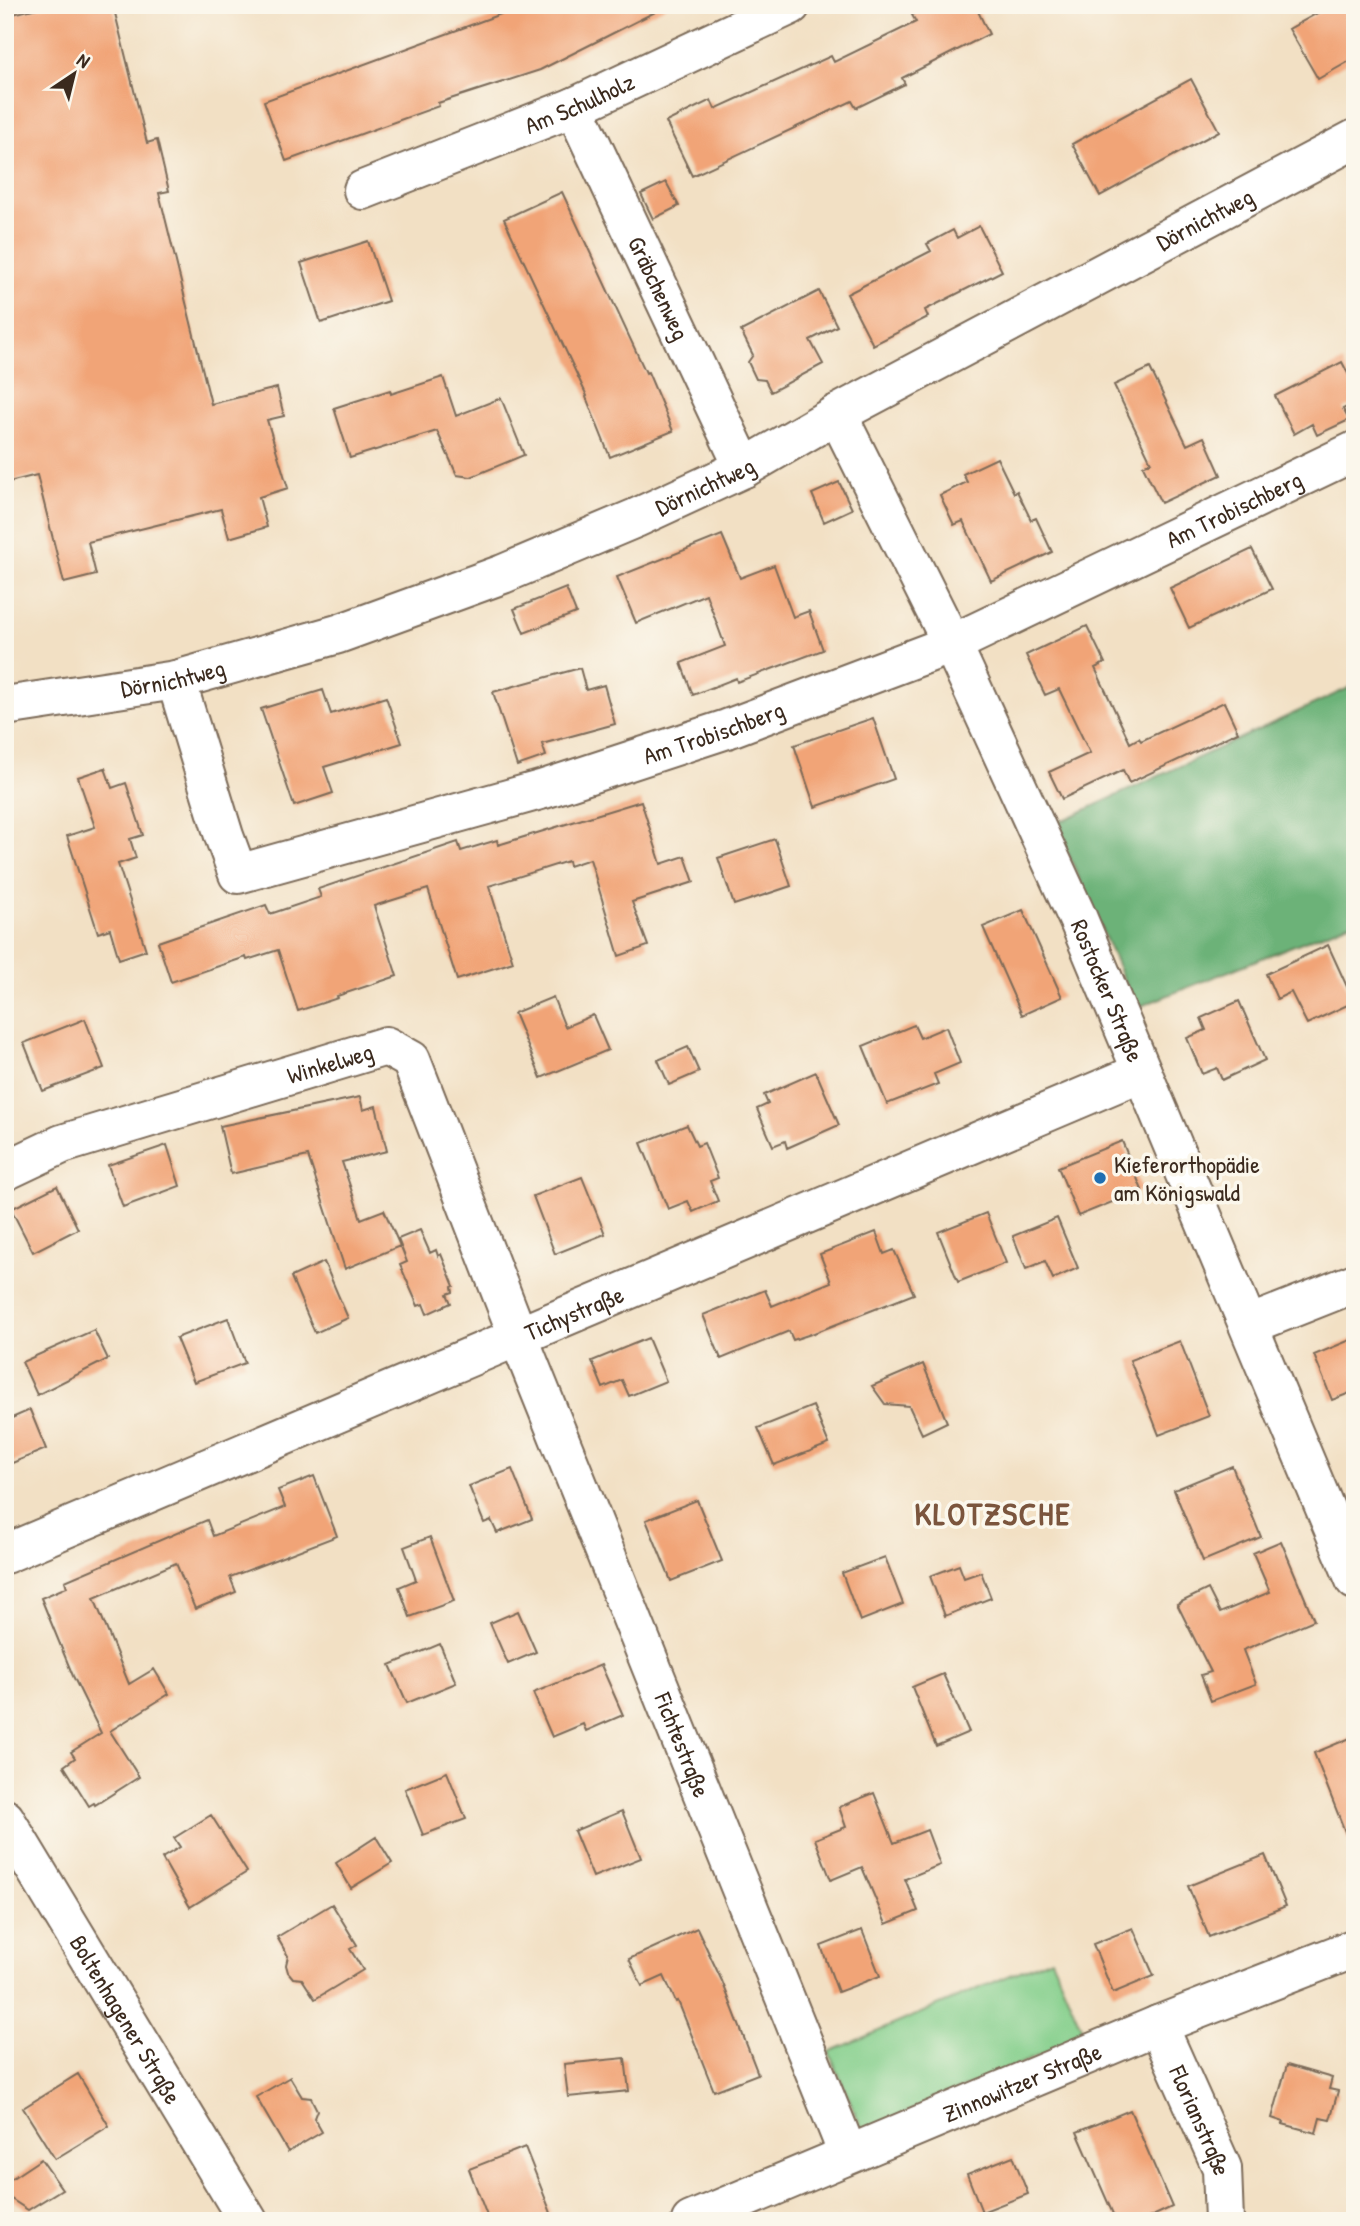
<svg xmlns="http://www.w3.org/2000/svg" width="1360" height="2226" font-family="'Patrick Hand',sans-serif">
<style>
.green{fill:#85cf8c;stroke:#607c55;stroke-width:2}
.forest{fill:#6cb278;stroke:#546e4b;stroke-width:2}
.building{fill:#f1a477}
.lines{fill:none;stroke-linecap:round;stroke-linejoin:round}
.minor-casing{stroke:#7b6a58;stroke-width:42}
.tertiary-casing{stroke:#7b6a58;stroke-width:42}
.minor{stroke:#fff;stroke-width:38}
.tertiary{stroke:#fff;stroke-width:38}
.poi-dot{fill:#1f6fb2;stroke:#fbf7ec;stroke-width:2.5}
.labels{text-anchor:middle;dominant-baseline:central;stroke-width:7;stroke-linejoin:round;paint-order:stroke}
.street-label{font-size:24px;fill:#3b2a1e;stroke:#fbf7ec}
.poi-label{font-size:24px;fill:#3b2a1e;stroke:#fbf7ec;text-anchor:start}
.district-label{font-size:32px;font-weight:bold;letter-spacing:2px;fill:#7b553d;stroke:#fbf7ec}
</style>
<rect width="100%" height="100%" fill="#fbf7ec"/>
<filter id="ink" filterUnits="userSpaceOnUse"><feTurbulence type="fractalNoise" baseFrequency=".0143" numOctaves="2"/><feDisplacementMap in="SourceGraphic" scale="14" xChannelSelector="R" yChannelSelector="G"/><feConvolveMatrix kernelMatrix="1 2 1 2 8 2 1 2 1" color-interpolation-filters="sRGB"/></filter>
<filter id="wash" filterUnits="userSpaceOnUse"><feTurbulence type="fractalNoise" baseFrequency=".00686" numOctaves="4" result="noise"/><feDisplacementMap in="SourceGraphic" scale="28" xChannelSelector="R" yChannelSelector="G"/><feGaussianBlur stdDeviation="1.57" result="paint"/><feColorMatrix in="noise" values="0 0 0 0 0 0 0 0 0 0 0 0 0 0 0 0 0 1.4 0 .05"/><feComposite in="paint" operator="in"/></filter>
<g filter="url(#wash)">
<rect width="100%" height="100%" fill="#f2e0c4"/>
<path class="green" d="M 1051,1958 L 1085,2036 L 863,2131 L 829,2052 Z"/>
<path class="forest" d="M 1355,685 L 1355,921 L 1136,1008 L 1055,824 Z"/>
<g id="blocks">
<path class="building" d="M 49,5 L 113,5 L 147,143 L 157,140 L 169,191 L 159,193 L 211,404 L 277,388 L 284,416 L 267,420 L 288,488 L 259,497 L 267,527 L 229,538 L 221,509 L 88,542 L 96,575 L 64,583 L 37,475 L 5,483 L 5,16 Z
M 525,5 L 669,5 L 540,70 L 438,103 L 439,106 L 286,161 L 264,101 Z
M 931,5 L 975,5 L 989,34 L 902,78 L 905,84 L 856,108 L 852,101 L 692,176 L 666,122 L 711,100 L 715,109 L 831,56 L 834,62 L 916,22 L 912,15 Z
M 1332,5 L 1355,5 L 1355,58 L 1318,79 L 1289,29 Z
M 1191,79 L 1219,131 L 1100,196 L 1072,144 Z
M 666,182 L 679,206 L 653,219 L 641,194 Z
M 562,192 L 646,373 L 648,372 L 673,431 L 610,457 L 586,397 L 587,396 L 504,219 Z
M 979,226 L 1002,271 L 925,310 L 928,317 L 873,345 L 847,294 L 931,251 L 927,244 L 953,230 L 957,238 Z
M 368,241 L 388,301 L 321,323 L 301,263 Z
M 819,291 L 837,326 L 810,340 L 823,364 L 771,392 L 765,380 L 756,379 L 748,362 L 753,355 L 741,331 Z
M 1342,362 L 1355,387 L 1355,403 L 1343,409 L 1349,420 L 1317,435 L 1312,424 L 1294,434 L 1275,396 Z
M 1150,368 L 1187,445 L 1204,437 L 1221,475 L 1161,503 L 1143,466 L 1151,462 L 1114,385 Z
M 443,377 L 456,416 L 501,398 L 524,455 L 471,477 L 457,475 L 437,431 L 350,458 L 334,408 L 390,390 L 391,394 Z
M 997,458 L 1014,493 L 1017,491 L 1031,520 L 1036,518 L 1052,552 L 991,581 L 963,521 L 954,525 L 940,495 L 967,482 L 963,474 Z
M 839,482 L 852,509 L 824,522 L 812,494 Z
M 722,535 L 740,578 L 774,565 L 793,617 L 809,611 L 823,650 L 737,682 L 736,678 L 693,695 L 681,663 L 725,646 L 706,594 L 636,623 L 617,577 Z
M 1252,549 L 1272,589 L 1189,628 L 1170,588 Z
M 566,588 L 576,613 L 524,633 L 514,609 Z
M 1087,626 L 1105,663 L 1095,668 L 1130,743 L 1139,738 L 1141,741 L 1224,702 L 1238,732 L 1129,783 L 1123,770 L 1062,799 L 1049,772 L 1090,753 L 1059,689 L 1045,695 L 1026,655 Z
M 580,668 L 586,690 L 604,685 L 615,724 L 542,744 L 546,756 L 517,766 L 493,692 Z
M 323,690 L 331,714 L 386,697 L 402,743 L 324,767 L 333,793 L 294,806 L 261,709 Z
M 873,718 L 894,779 L 815,807 L 794,745 Z
M 105,768 L 112,788 L 126,783 L 143,835 L 130,839 L 136,858 L 118,864 L 146,950 L 119,959 L 110,929 L 98,933 L 67,836 L 95,827 L 78,777 Z
M 641,801 L 661,864 L 685,856 L 694,882 L 632,902 L 648,946 L 619,956 L 590,859 L 569,866 L 568,861 L 489,886 L 513,962 L 457,980 L 428,889 L 374,906 L 397,976 L 337,996 L 338,998 L 298,1011 L 278,950 L 247,960 L 246,957 L 171,982 L 158,942 L 266,905 L 270,914 L 321,897 L 318,889 L 458,842 L 461,851 L 497,840 L 498,845 Z
M 775,839 L 791,886 L 734,905 L 718,858 Z
M 1023,910 L 1062,997 L 1022,1015 L 983,927 Z
M 1328,945 L 1354,1002 L 1307,1024 L 1291,992 L 1277,999 L 1266,974 Z
M 553,997 L 565,1027 L 593,1015 L 608,1050 L 541,1078 L 514,1013 Z
M 1239,1001 L 1265,1060 L 1222,1080 L 1217,1068 L 1202,1074 L 1187,1038 L 1206,1030 L 1201,1018 Z
M 85,1019 L 104,1068 L 43,1091 L 24,1043 Z
M 914,1025 L 920,1038 L 946,1027 L 960,1063 L 934,1074 L 938,1084 L 887,1104 L 863,1046 Z
M 688,1047 L 699,1072 L 669,1085 L 658,1060 Z
M 816,1072 L 839,1125 L 787,1148 L 785,1141 L 773,1146 L 757,1109 L 768,1104 L 764,1095 Z
M 360,1097 L 363,1110 L 376,1106 L 387,1151 L 342,1162 L 361,1219 L 384,1210 L 400,1246 L 345,1269 L 308,1156 L 231,1174 L 220,1126 Z
M 687,1125 L 697,1146 L 704,1143 L 718,1178 L 710,1181 L 718,1201 L 693,1212 L 688,1201 L 668,1209 L 641,1143 Z
M 1122,1141 L 1142,1190 L 1078,1216 L 1058,1167 Z
M 167,1145 L 180,1186 L 123,1207 L 108,1165 Z
M 582,1177 L 605,1234 L 555,1254 L 533,1196 Z
M 57,1186 L 78,1229 L 33,1252 L 11,1209 Z
M 986,1213 L 1006,1263 L 958,1282 L 938,1232 Z
M 1057,1218 L 1078,1268 L 1053,1279 L 1045,1261 L 1026,1269 L 1013,1236 Z
M 420,1230 L 430,1253 L 436,1250 L 438,1256 L 441,1254 L 454,1286 L 452,1287 L 453,1292 L 447,1294 L 451,1303 L 427,1314 L 423,1304 L 418,1306 L 400,1265 L 407,1262 L 398,1239 Z
M 876,1232 L 884,1254 L 894,1250 L 914,1294 L 814,1333 L 793,1340 L 789,1331 L 721,1359 L 703,1315 L 765,1290 L 772,1306 L 831,1282 L 820,1254 Z
M 324,1262 L 348,1318 L 315,1333 L 291,1277 Z
M 228,1318 L 245,1363 L 194,1382 L 176,1338 Z
M 94,1330 L 108,1359 L 37,1395 L 22,1362 Z
M 648,1338 L 666,1381 L 629,1396 L 622,1380 L 603,1388 L 592,1361 Z
M 1355,1338 L 1355,1391 L 1332,1400 L 1314,1355 Z
M 1180,1341 L 1209,1416 L 1159,1435 L 1130,1360 Z
M 923,1364 L 947,1422 L 922,1434 L 909,1406 L 885,1404 L 872,1386 Z
M 813,1406 L 829,1444 L 774,1465 L 758,1428 Z
M 30,1410 L 46,1449 L 5,1466 L 5,1421 Z
M 1232,1466 L 1261,1537 L 1203,1561 L 1174,1490 Z
M 512,1469 L 532,1519 L 497,1533 L 491,1520 L 484,1523 L 469,1486 Z
M 314,1476 L 337,1536 L 230,1577 L 236,1592 L 195,1609 L 176,1563 L 94,1598 L 129,1684 L 154,1669 L 169,1694 L 110,1731 L 139,1777 L 95,1805 L 94,1803 L 89,1806 L 64,1766 L 75,1758 L 71,1752 L 101,1733 L 73,1676 L 41,1598 L 67,1587 L 65,1581 L 207,1520 L 213,1536 L 285,1507 L 278,1490 Z
M 697,1500 L 722,1561 L 671,1581 L 646,1520 Z
M 430,1537 L 454,1601 L 410,1617 L 399,1587 L 416,1580 L 404,1547 Z
M 1281,1541 L 1314,1620 L 1243,1650 L 1256,1684 L 1211,1701 L 1201,1675 L 1211,1672 L 1177,1604 L 1208,1589 L 1220,1613 L 1270,1592 L 1253,1553 Z
M 885,1557 L 903,1604 L 860,1621 L 842,1573 Z
M 959,1565 L 964,1578 L 981,1572 L 991,1598 L 945,1616 L 930,1576 Z
M 518,1611 L 536,1652 L 508,1664 L 490,1623 Z
M 440,1644 L 456,1683 L 407,1703 L 390,1665 Z
M 601,1665 L 623,1715 L 586,1731 L 583,1724 L 552,1737 L 533,1693 Z
M 943,1674 L 969,1732 L 936,1746 L 912,1687 Z
M 1355,1736 L 1355,1851 L 1353,1852 L 1314,1753 Z
M 447,1772 L 466,1819 L 423,1835 L 405,1789 Z
M 874,1793 L 894,1843 L 927,1830 L 940,1865 L 905,1879 L 918,1911 L 886,1924 L 862,1867 L 831,1880 L 815,1839 L 846,1827 L 839,1807 Z
M 622,1811 L 641,1858 L 593,1877 L 574,1831 Z
M 211,1815 L 247,1872 L 190,1907 L 162,1858 L 180,1847 L 174,1838 Z
M 376,1837 L 392,1863 L 351,1888 L 336,1863 Z
M 1265,1855 L 1286,1906 L 1209,1937 L 1188,1886 Z
M 332,1904 L 357,1945 L 350,1949 L 363,1970 L 315,1999 L 302,1979 L 293,1978 L 288,1972 L 286,1965 L 288,1956 L 277,1937 Z
M 697,1928 L 722,1981 L 758,2074 L 714,2091 L 678,2001 L 676,2002 L 664,1976 L 642,1986 L 629,1959 Z
M 1133,1928 L 1154,1976 L 1113,1993 L 1093,1944 Z
M 862,1930 L 880,1976 L 838,1992 L 821,1946 Z
M 625,2058 L 629,2091 L 568,2097 L 564,2064 Z
M 1287,2065 L 1332,2078 L 1329,2089 L 1338,2091 L 1330,2120 L 1320,2118 L 1316,2133 L 1283,2124 L 1284,2122 L 1272,2118 Z
M 78,2074 L 109,2126 L 55,2159 L 23,2108 Z
M 290,2077 L 302,2097 L 311,2098 L 317,2110 L 314,2118 L 322,2132 L 288,2152 L 256,2097 Z
M 1130,2110 L 1172,2207 L 1142,2221 L 1116,2221 L 1077,2132 Z
M 525,2147 L 551,2213 L 531,2221 L 489,2221 L 469,2169 Z
M 1013,2156 L 1028,2194 L 982,2212 L 967,2174 Z
M 41,2159 L 62,2189 L 28,2210 L 5,2195 L 5,2183 Z"/>
</g>
</g>
<g filter="url(#ink)">
<use href="#blocks" fill-opacity="0" stroke="#7b6a58" stroke-width="2"/>
<g class="lines">
<defs>
<g id="minor">
<path id="s1" d="M 574,107 L 744,468"/>
<path id="s2" d="M 363,190 L 574,107 L 791,5"/>
<path id="s3" d="M 837,414 L 952,644 L 1078,919 L 1355,1580"/>
<path id="s4" d="M 176,680 L 224,836 L 238,874 L 544,789 L 727,729 L 952,644 L 1355,451"/>
<path id="s5" d="M 5,706 L 176,680 L 338,634 L 503,574 L 636,518 L 744,468 L 837,414 L 1355,139"/>
<path id="s6" d="M 5,1171 L 62,1144 L 386,1046 L 411,1060 L 518,1336 L 848,2154"/>
<path d="M 1249,1325 L 1355,1283"/>
<path id="s7" d="M 5,1554 L 1142,1072"/>
<path id="s8" d="M 1158,2025 L 1222,2168 L 1224,2221"/>
<path id="s9" d="M 691,2221 L 1158,2025 L 1355,1948"/>
</g>
<g id="tertiary">
<path id="s10" d="M 5,1819 L 248,2221"/>
</g>
</defs>
<use href="#minor" class="minor-casing"/>
<use href="#tertiary" class="tertiary-casing"/>
<use href="#minor" class="minor"/>
<use href="#tertiary" class="tertiary"/>
</g>
</g>
<circle class="poi-dot" cx="1100" cy="1178" r="7"/>
<g class="labels">
<g class="street-label">
<text stroke="none"><textPath href="#s2" startOffset="233">Am Schulholz</textPath></text>
<text stroke="none"><textPath href="#s5" startOffset="1304">Dörnichtweg</textPath></text>
<text stroke="none"><textPath href="#s1" startOffset="200">Gräbchenweg</textPath></text>
<text stroke="none"><textPath href="#s5" startOffset="737">Dörnichtweg</textPath></text>
<text stroke="none"><textPath href="#s4" startOffset="1267">Am Trobischberg</textPath></text>
<text stroke="none"><textPath href="#s5" startOffset="170">Dörnichtweg</textPath></text>
<text stroke="none"><textPath href="#s4" startOffset="700">Am Trobischberg</textPath></text>
<text stroke="none"><textPath href="#s3" startOffset="637">Rostocker Straße</textPath></text>
<text stroke="none"><textPath href="#s6" startOffset="343">Winkelweg</textPath></text>
<text stroke="none"><textPath href="#s7" startOffset="618">Tichystraße</textPath></text>
<text stroke="none"><textPath href="#s6" startOffset="1167">Fichtestraße</textPath></text>
<text stroke="none"><textPath href="#s10" startOffset="234">Boltenhagener Straße</textPath></text>
<text stroke="none"><textPath href="#s9" startOffset="359">Zinnowitzer Straße</textPath></text>
<text stroke="none"><textPath href="#s8" startOffset="105">Florianstraße</textPath></text>
</g>
<g class="poi-label">
<text x="1114" y="1164">Kieferorthopädie<tspan x="1114" dy="28">am Königswald</tspan></text>
</g>
<g class="district-label">
<text x="993" y="1513">KLOTZSCHE</text>
</g>
</g>
<rect width="1360" height="2226" fill="none" stroke="#fbf7ec" stroke-width="28"/>
<g transform="translate(74 74) rotate(35)" stroke="#fbf7ec" stroke-width="5" paint-order="stroke">
<path d="M0-5L12 26L0 18L-12 26Z" fill="#3b2a1e"/>
<text y="-10" font-size="19" font-weight="bold" text-anchor="middle" fill="#3b2a1e">N</text>
</g>
</svg>
